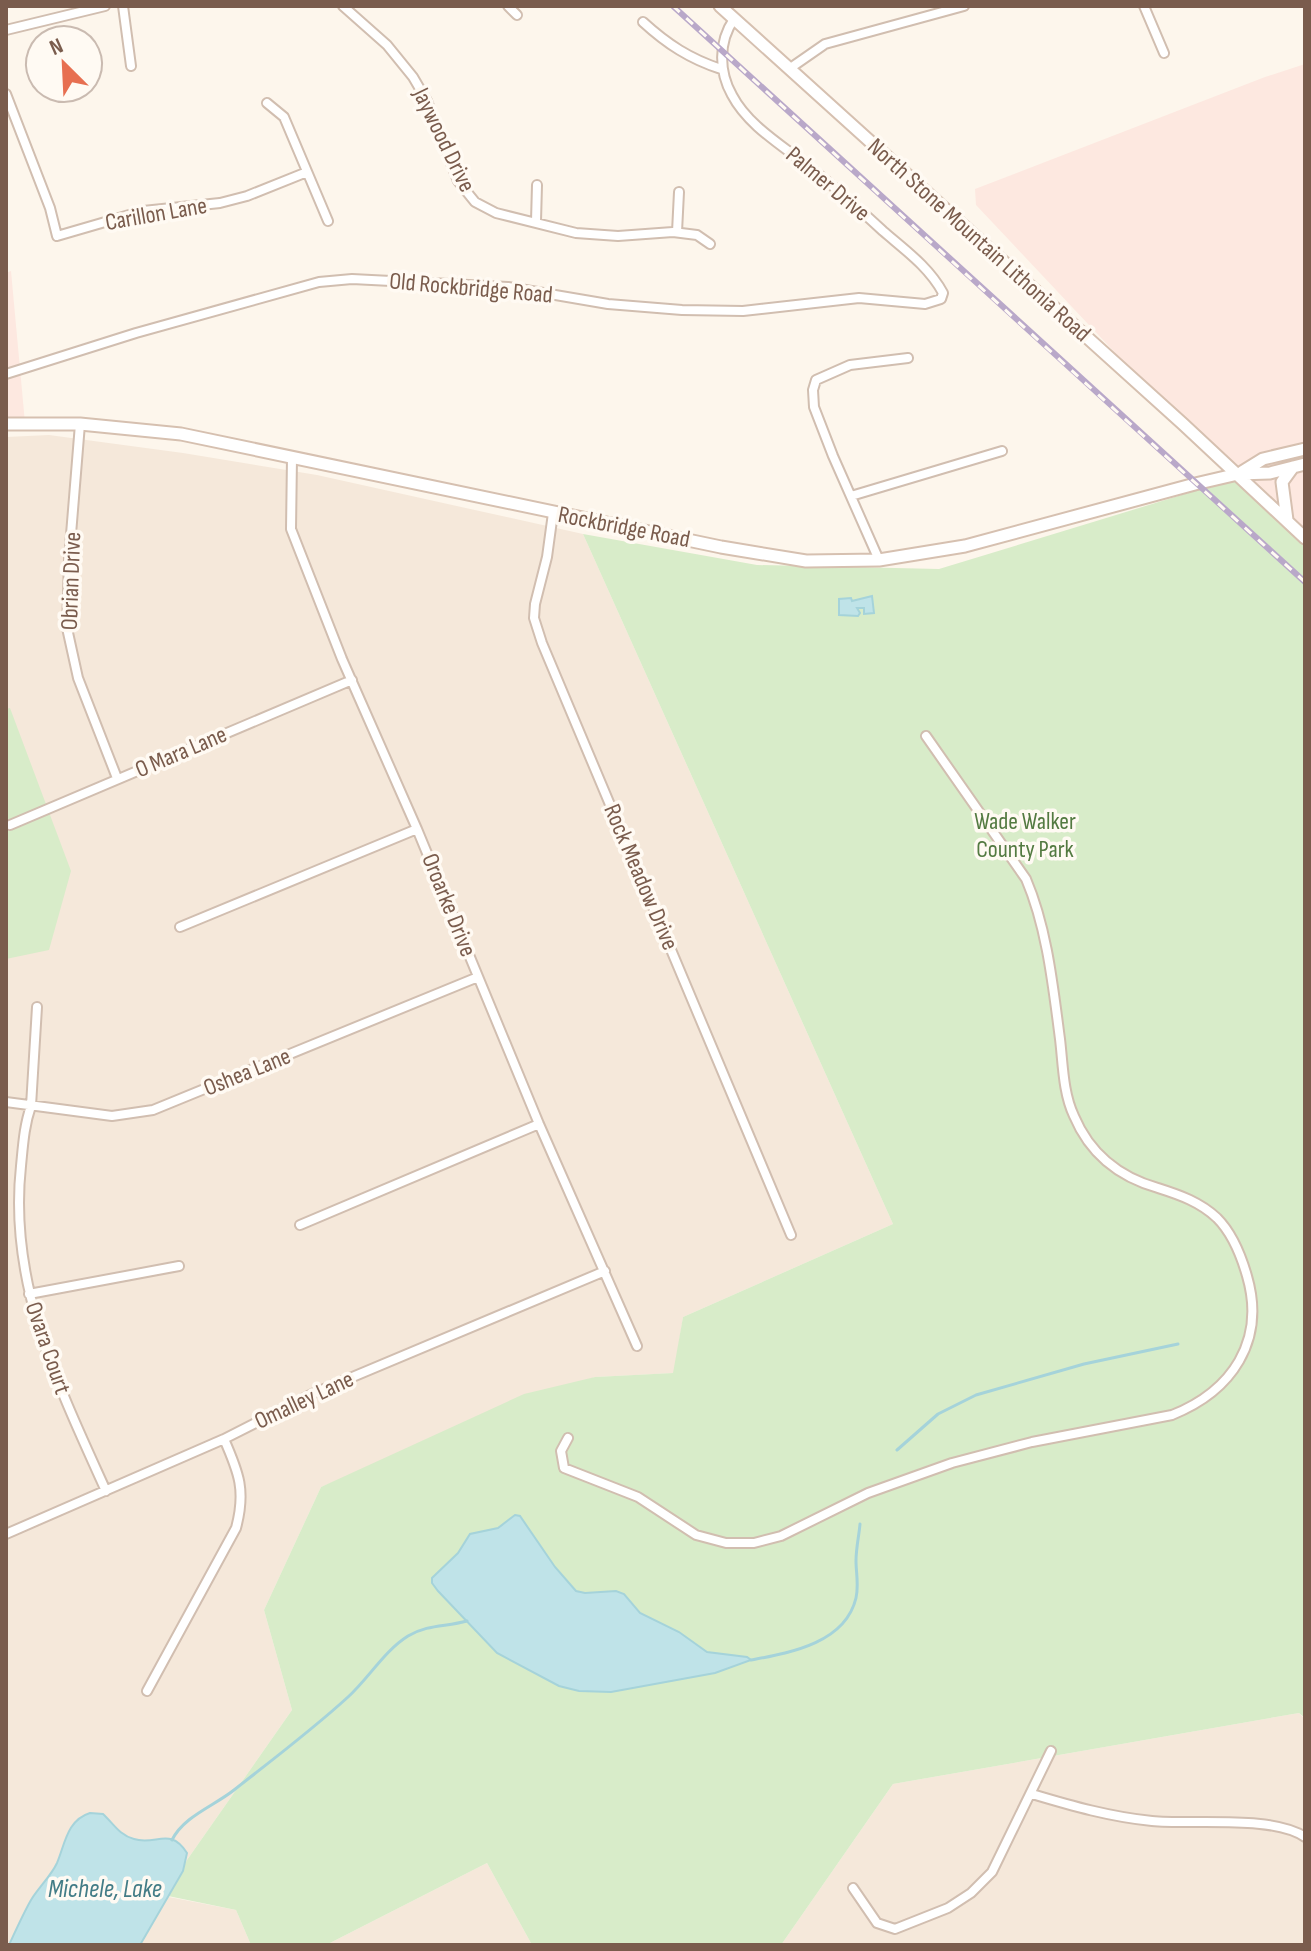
<svg xmlns="http://www.w3.org/2000/svg" width="1311" height="1951" font-family="'Sofia Sans Condensed',sans-serif">
<style>
.residential{fill:#f5e8da}
.commercial{fill:#fde8e0}
.green{fill:#d8ecc9}
.water{fill:#bfe3e8;stroke:#a5d3da;stroke-width:2}
.lines{fill:none;stroke-linecap:round;stroke-linejoin:round}
.stream{stroke:#a5d3da;stroke-width:3}
.minor-casing{stroke:#d1beb0;stroke-width:12}
.secondary-casing{stroke:#d6c0b0;stroke-width:15}
.minor{stroke:#fff;stroke-width:8}
.secondary{stroke:#fff;stroke-width:11}
.rail-casing{stroke:#b9a8c9;stroke-width:6}
.rail{stroke:#fffaf3;stroke-width:3;stroke-dasharray:9;stroke-linecap:butt}
.labels{text-anchor:middle;dominant-baseline:central;stroke-width:7;stroke-linejoin:round;paint-order:stroke}
.street-label{font-size:24px;fill:#7a5c4d;stroke:#fffaf3}
.park-label{font-size:24px;fill:#537a41;stroke:#fffaf3}
.water-label{font-size:26px;font-style:italic;fill:#437c86;stroke:#fffaf3}
</style>
<rect width="100%" height="100%" fill="#fdf6ec"/>
<path class="residential" d="M 49,435 L 183,453 L 317,475 L 583,534 L 893,1224 L 683,1317 L 674,1373 L 595,1377 L 321,1487 L 264,1610 L 292,1710 L 187,1860 L 169,1897 L 236,1910 L 251,1945 L 6,1945 L 6,437 Z
M 1299,1713 L 1305,1719 L 1305,1945 L 781,1945 L 893,1784 Z
M 487,1863 L 532,1945 L 326,1945 Z"/>
<path class="commercial" d="M 1305,64 L 1305,543 L 1234,479 L 976,205 L 975,189 L 1265,77 Z
M 11,271 L 25,423 L 6,423 L 6,273 Z"/>
<path class="green" d="M 1234,479 L 1305,543 L 1305,1718 L 1299,1713 L 893,1784 L 781,1945 L 532,1945 L 487,1863 L 326,1945 L 251,1945 L 236,1910 L 168,1896 L 187,1860 L 292,1710 L 264,1610 L 321,1487 L 524,1394 L 595,1377 L 673,1373 L 683,1317 L 893,1224 L 583,534 L 757,565 L 939,569 Z
M 10,708 L 71,871 L 49,950 L 6,959 L 6,709 Z"/>
<path class="water" d="M 872,596 L 874,613 L 864,614 L 864,608 L 857,608 L 860,613 L 858,616 L 839,615 L 839,599 L 851,598 L 852,601 Z
M 515,1515 L 520,1516 L 555,1567 L 576,1591 L 585,1593 L 616,1591 L 624,1594 L 640,1613 L 679,1632 L 707,1652 L 747,1657 L 751,1660 L 715,1673 L 611,1692 L 579,1691 L 559,1686 L 497,1653 L 438,1591 L 432,1583 L 432,1578 L 458,1553 L 470,1534 L 498,1528 Z
M 90,1813 L 103,1814 C 113,1823 119,1835 134,1839 C 156,1846 170,1826 187,1853 L 183,1871 L 140,1945 L 9,1945 C 16,1930 23,1914 31,1900 C 39,1887 51,1876 57,1863 C 65,1844 67,1820 90,1813 Z"/>
<g class="lines">
<path class="stream" d="M 897,1450 L 938,1414 L 976,1395 L 1084,1364 L 1178,1344
M 751,1660 C 788,1653 845,1644 856,1598 C 859,1585 856,1573 856,1561 C 856,1548 859,1536 860,1524
M 172,1840 C 184,1816 214,1806 234,1790 C 272,1760 312,1730 348,1697 C 369,1678 384,1651 408,1636 C 428,1624 446,1627 467,1621"/>
<defs>
<path id="minor" d="M 123,6 L 131,66
M 343,6 L 387,45 L 413,77 L 427,101 L 458,181 L 475,202 L 496,213 L 576,233 L 618,236 L 673,232 L 697,235 L 710,244
M 508,6 L 517,15
M 1144,6 L 1164,53
M 643,22 C 667,44 690,59 721,69
M 6,30 L 105,6
M 789,69 L 825,44 L 964,6
M 6,94 L 50,208 L 57,236 L 143,211 L 220,203 L 247,196 L 307,172
M 267,103 L 284,117 L 328,221
M 536,221 L 537,185
M 677,232 L 679,192
M 6,374 L 136,333 L 319,282 L 352,279 L 508,287 L 608,304 L 682,310 L 743,311 L 859,298 L 925,304 L 941,299 L 943,293 C 929,267 905,250 883,231 C 856,206 828,181 799,159 C 775,141 746,122 732,95 C 719,72 718,42 734,19
M 80,424 L 69,559 L 67,628 L 78,678 L 117,778
M 292,458 L 291,529 L 342,659 L 417,829 L 539,1124 L 637,1346
M 851,496 L 1002,451
M 553,513 L 547,557 L 535,604 L 534,618 L 542,643 L 791,1235
M 879,560 L 833,456 L 814,407 L 813,390 L 816,380 L 850,365 L 908,358
M 10,825 L 352,680
M 180,927 L 417,829
M 37,1007 L 31,1106 C 24,1126 23,1146 21,1166 C 8,1284 59,1387 106,1491
M 6,1102 L 112,1116 L 153,1110 L 478,977
M 300,1225 L 539,1124
M 29,1294 L 179,1266
M 568,1438 L 561,1451 L 564,1468 L 638,1497 L 696,1535 L 726,1543 L 754,1543 L 781,1536 L 868,1493 L 952,1463 L 1032,1442 L 1172,1415 C 1232,1391 1266,1341 1247,1276 C 1241,1255 1233,1234 1217,1218 C 1200,1202 1180,1195 1158,1188 C 1119,1177 1090,1154 1074,1116 C 1063,1093 1063,1064 1060,1039 C 1053,986 1047,928 1026,879 L 926,736
M 6,1534 L 224,1439 L 312,1394 L 605,1271
M 147,1691 L 236,1528 C 246,1491 239,1473 224,1439
M 1032,1794 C 1072,1806 1111,1817 1152,1821 C 1193,1825 1273,1815 1305,1837
M 853,1888 L 877,1923 L 895,1929 L 948,1908 L 971,1893 L 992,1872 L 1051,1751"/>
<path id="secondary" d="M 720,6 L 1183,424 L 1305,538
M 6,424 L 80,424 L 181,434 L 721,547 L 806,561 L 879,560 L 965,546 L 1195,484 L 1238,474 L 1270,473 L 1305,464
M 1242,472 L 1263,459 L 1305,449
M 1287,520 L 1282,482 L 1293,467"/>
</defs>
<use href="#minor" class="minor-casing"/>
<use href="#secondary" class="secondary-casing"/>
<use href="#minor" class="minor"/>
<use href="#secondary" class="secondary"/>
<defs>
<path id="rail" d="M 673,6 C 883,198 1093,391 1305,582"/>
</defs>
<use href="#rail" class="rail-casing"/>
<use href="#rail" class="rail"/>
</g>
<g class="labels">
<g class="street-label">
<text transform="translate(444 140) rotate(64)">Jaywood Drive</text>
<text transform="translate(828 184) rotate(40)">Palmer Drive</text>
<text transform="translate(156 214) rotate(-10)">Carillon Lane</text>
<text transform="translate(979 240) rotate(42)">North Stone Mountain Lithonia Road</text>
<text transform="translate(471 288) rotate(5)">Old Rockbridge Road</text>
<text transform="translate(624 527) rotate(11)">Rockbridge Road</text>
<text transform="translate(71 581) rotate(-88)">Obrian Drive</text>
<text transform="translate(181 752) rotate(-23)">O Mara Lane</text>
<text transform="translate(641 877) rotate(67)">Rock Meadow Drive</text>
<text transform="translate(449 905) rotate(68)">Oroarke Drive</text>
<text transform="translate(247 1072) rotate(-22)">Oshea Lane</text>
<text transform="translate(48 1348) rotate(71)">Ovara Court</text>
<text transform="translate(304 1400) rotate(-25)">Omalley Lane</text>
</g>
<g class="park-label">
<text x="1025" y="821">Wade Walker<tspan x="1025" dy="28">County Park</tspan></text>
</g>
<g class="water-label">
<text x="105" y="1889">Michele, Lake</text>
</g>
</g>
<rect width="1311" height="1951" fill="none" stroke="#7a5c4d" stroke-width="16"/>
<g transform="translate(64 64) rotate(336)"><circle r="38" fill="#fffaf3" stroke="#cabbb1" stroke-width="2"/>
<path d="M0-6L14 30L0 20L-14 30Z" fill="#e76f51"/>
<text y="-12" font-size="22" font-weight="bold" text-anchor="middle" fill="#7a5c4d">N</text>
</g>
</svg>
